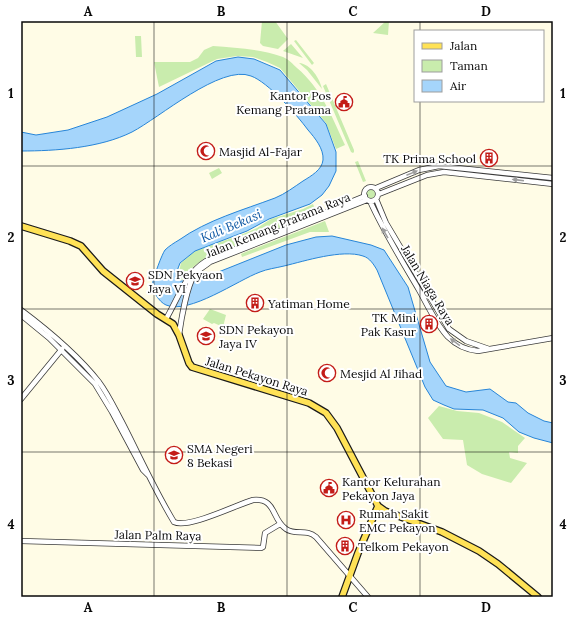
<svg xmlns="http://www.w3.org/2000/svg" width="574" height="618" font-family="Lora,serif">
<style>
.green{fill:#c9ecad}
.water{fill:#a5d5fb;stroke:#2785d8}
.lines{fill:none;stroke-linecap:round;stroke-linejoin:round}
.minor-casing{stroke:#3c3c3c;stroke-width:6}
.major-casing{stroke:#1a1a1a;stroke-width:8}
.minor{stroke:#fff;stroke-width:4.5}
.major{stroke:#ffe256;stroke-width:5.5}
.oneway{fill:#9d9d9d}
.grid{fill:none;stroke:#090909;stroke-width:1;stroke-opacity:0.55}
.labels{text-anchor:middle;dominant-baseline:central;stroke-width:4;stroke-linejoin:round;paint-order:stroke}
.poi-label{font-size:12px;fill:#090909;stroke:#fff;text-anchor:start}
.street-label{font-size:12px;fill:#090909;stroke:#fff}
.water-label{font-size:13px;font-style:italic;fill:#0b56a3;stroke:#fff}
.neatline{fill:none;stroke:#090909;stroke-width:1.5}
.grid-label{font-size:13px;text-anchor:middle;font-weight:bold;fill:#090909}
</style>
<rect width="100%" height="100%" fill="#fffce6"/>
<path class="green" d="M 262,21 L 275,21 L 288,39 L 278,49 L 263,46 L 260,43 Z
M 386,21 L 389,21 L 388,35 L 373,33 Z
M 135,36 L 141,36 L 142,57 L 136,57 Z
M 296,40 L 314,63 L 312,65 L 294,41 Z
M 291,44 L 303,58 L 283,51 Z
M 213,46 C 236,48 261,49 283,57 C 288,59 293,64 297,68 C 321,88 332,117 345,145 L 336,149 L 326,123 L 280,68 L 267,62 L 253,57 L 237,56 L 217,59 L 159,87 L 154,62 L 190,62 L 198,58 L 204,50 Z
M 299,63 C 311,64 320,79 322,89 L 307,70 Z
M 326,84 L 354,150 L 354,152 L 353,153 L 351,152 L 323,86 Z
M 358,161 L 366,181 L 363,182 L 355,162 Z
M 219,168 L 222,173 L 212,179 L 209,173 Z
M366.5 194a4.5 4.5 0 1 1 9 0a4.5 4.5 0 1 1-9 0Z
M 313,204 L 317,214 L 205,258 L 193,267 L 186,279 L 180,280 L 178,276 L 181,263 L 195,251 L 243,234 L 257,228 L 271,219 L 303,209 Z
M 325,221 L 329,232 L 310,232 L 242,257 L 241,254 L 248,251 Z
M 210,309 L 226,315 L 223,327 L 214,323 L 212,324 L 203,319 Z
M 439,406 L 457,411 L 479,413 L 502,422 L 525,438 L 518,446 L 518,453 L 509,452 L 510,458 L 527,463 L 511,483 L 482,474 L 467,465 L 463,440 L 443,439 L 428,418 Z"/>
<path class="water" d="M 238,57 L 254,59 L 280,70 L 326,124 L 336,152 L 336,171 L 329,186 L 322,195 L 310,204 L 269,219 L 247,231 L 195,251 L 180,263 L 177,271 L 177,277 L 180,281 L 187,281 L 211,275 L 286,245 L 316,237 L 332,236 L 371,245 L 384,250 L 408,287 L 430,362 L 446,386 L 466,392 L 490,389 L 508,402 L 516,403 L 528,413 L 544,421 L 553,423 L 553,443 L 534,438 L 519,432 L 503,418 L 483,410 L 454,409 L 444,405 L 433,400 L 425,387 L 377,270 C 374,265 370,258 363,256 C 342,249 305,261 284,266 C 276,268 267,269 260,272 C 238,280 189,315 166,305 C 159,302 151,290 153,281 C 154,276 162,254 165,250 C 169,246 174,243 179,240 C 207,220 243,210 275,198 C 285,194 294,187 303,181 C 311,176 322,170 323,160 C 324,149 315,138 308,130 C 297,115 268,82 251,76 C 221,64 159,118 132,132 C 100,148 56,151 21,151 L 21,132 L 36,135 L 68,130 L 107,117 L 157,94 L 216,61 Z"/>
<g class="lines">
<defs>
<path id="minor" d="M364 194a7 7 0 1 1 14 0a7 7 0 1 1-14 0Z
M 376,188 L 419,170 L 439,166 L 553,178
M 379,194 L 427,175 L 444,172 L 553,184
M 376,199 L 386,223 L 449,329 L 466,341 L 489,349
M 370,201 C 384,232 402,261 419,290 C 428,306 436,324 448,337 C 456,345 467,350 478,351 L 553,338
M 21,310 C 49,331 77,354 99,382 C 108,394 115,409 122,422 C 139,455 154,489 174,522 C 188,529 236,505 253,500 C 277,498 271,519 286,529 C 296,536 306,528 316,537 L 368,597
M 21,315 L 49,338 L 95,384 L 112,412 L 143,470 L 148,475
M 166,319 C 178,299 185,274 206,261 L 365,196
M 179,335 C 181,321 187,285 195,274 C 199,269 205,266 210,262 L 367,200
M 21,399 L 62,349
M 21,541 L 261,548 L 263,547 L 265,533 L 280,524"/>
<path id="major" d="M 21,226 L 70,241 L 81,246 L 103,271 L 157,314 L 173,324 L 179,335 L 189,363 L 192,367 L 309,403 L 326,413 L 337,428 L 378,506 L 385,511 L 442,532 L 479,551 L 498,564 L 538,597
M 342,597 L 358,553 L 378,506"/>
</defs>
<use href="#minor" class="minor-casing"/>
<use href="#major" class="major-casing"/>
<use href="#minor" class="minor"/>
<use href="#major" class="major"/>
</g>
<defs><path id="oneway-solid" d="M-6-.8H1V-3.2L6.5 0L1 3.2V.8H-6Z"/></defs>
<g class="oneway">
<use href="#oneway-solid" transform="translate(412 173) rotate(-22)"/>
<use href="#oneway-solid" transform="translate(518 180) rotate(-173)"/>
<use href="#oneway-solid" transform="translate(385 233) rotate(-120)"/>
<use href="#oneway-solid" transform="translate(455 342) rotate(-144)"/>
</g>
<path class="grid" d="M 154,21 L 154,597M 287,21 L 287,597M 420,21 L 420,31M 420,101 L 420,597M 21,166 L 553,166M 21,309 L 553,309M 21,452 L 553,452"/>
<defs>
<symbol id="civic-ring" viewBox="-11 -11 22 22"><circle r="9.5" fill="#fff" stroke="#c31c18" stroke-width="1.5"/><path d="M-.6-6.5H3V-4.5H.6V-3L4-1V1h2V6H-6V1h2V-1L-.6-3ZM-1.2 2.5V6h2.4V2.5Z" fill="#c31c18"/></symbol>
<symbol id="mosque-ring" viewBox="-11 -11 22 22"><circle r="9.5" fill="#fff" stroke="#c31c18" stroke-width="1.5"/><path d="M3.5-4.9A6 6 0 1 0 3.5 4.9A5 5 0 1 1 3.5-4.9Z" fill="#c31c18"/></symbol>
<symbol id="building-ring" viewBox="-11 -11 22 22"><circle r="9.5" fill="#fff" stroke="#c31c18" stroke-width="1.5"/><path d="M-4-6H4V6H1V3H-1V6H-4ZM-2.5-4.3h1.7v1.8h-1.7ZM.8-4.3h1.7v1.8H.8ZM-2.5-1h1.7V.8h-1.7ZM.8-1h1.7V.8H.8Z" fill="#c31c18"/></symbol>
<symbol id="school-ring" viewBox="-11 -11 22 22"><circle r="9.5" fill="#fff" stroke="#c31c18" stroke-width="1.5"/><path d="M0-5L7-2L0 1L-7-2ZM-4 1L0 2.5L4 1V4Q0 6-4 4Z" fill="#c31c18"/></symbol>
<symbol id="hospital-ring" viewBox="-11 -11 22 22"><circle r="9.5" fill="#fff" stroke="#c31c18" stroke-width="1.5"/><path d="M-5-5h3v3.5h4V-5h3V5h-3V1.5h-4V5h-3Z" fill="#c31c18"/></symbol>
</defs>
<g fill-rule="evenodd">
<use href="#civic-ring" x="334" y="92" width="20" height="20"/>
<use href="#mosque-ring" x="196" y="141" width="20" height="20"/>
<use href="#building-ring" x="479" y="148" width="20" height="20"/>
<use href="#school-ring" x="125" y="271" width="20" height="20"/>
<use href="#building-ring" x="245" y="293" width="20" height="20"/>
<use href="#building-ring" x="419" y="314" width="20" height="20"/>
<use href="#school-ring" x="196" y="326" width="20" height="20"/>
<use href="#mosque-ring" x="317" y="363" width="20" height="20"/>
<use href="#school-ring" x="164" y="445" width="20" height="20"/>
<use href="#civic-ring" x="319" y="478" width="20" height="20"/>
<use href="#hospital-ring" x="336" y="510" width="20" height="20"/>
<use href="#building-ring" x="335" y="536" width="20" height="20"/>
</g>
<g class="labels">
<g class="poi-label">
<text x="331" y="95" text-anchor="end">Kantor Pos<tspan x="331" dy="14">Kemang Pratama</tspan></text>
<text x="219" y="151">Masjid Al-Fajar</text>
<text x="476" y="158" text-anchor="end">TK Prima School</text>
<text x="148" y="274">SDN Pekyaon<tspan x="148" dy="14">Jaya VI</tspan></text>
<text x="268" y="303">Yatiman Home</text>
<text x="416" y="317" text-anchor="end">TK Mini<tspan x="416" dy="14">Pak Kasur</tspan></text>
<text x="219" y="329">SDN Pekayon<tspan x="219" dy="14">Jaya IV</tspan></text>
<text x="340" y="373">Mesjid Al Jihad</text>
<text x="187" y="448">SMA Negeri<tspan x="187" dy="14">8 Bekasi</tspan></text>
<text x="342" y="481">Kantor Kelurahan<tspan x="342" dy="14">Pekayon Jaya</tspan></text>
<text x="359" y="513">Rumah Sakit<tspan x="359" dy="14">EMC Pekayon</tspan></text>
<text x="358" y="546">Telkom Pekayon</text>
</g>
<g class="street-label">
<text transform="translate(278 225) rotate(-22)">Jalan Kemang Pratama Raya</text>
<text transform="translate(428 285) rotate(59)">Jalan Niaga Raya</text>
<text transform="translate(257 376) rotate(17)">Jalan Pekayon Raya</text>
<text transform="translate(158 535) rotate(1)">Jalan Palm Raya</text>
</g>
<g class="water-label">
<text transform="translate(231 226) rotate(-23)">Kali Bekasi</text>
</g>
</g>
<rect width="574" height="618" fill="none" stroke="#ffffff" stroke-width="44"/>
<rect x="414" y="30" width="130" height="72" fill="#ffffff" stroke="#9d9d9d"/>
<rect x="422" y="43" width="20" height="6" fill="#ffe256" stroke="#9d9d9d"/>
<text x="450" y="50" font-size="12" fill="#090909">Jalan</text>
<rect x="422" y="60" width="20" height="12" fill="#c9ecad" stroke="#9d9d9d"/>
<text x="450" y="70" font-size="12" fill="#090909">Taman</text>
<rect x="422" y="80" width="20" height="12" fill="#a5d5fb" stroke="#9d9d9d"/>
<text x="450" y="90" font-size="12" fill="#090909">Air</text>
<rect x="22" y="22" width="530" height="574" class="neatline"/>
<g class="grid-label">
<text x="88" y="16">A</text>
<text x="221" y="16">B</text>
<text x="353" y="16">C</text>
<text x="486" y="16">D</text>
<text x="11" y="98">1</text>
<text x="563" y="98">1</text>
<text x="11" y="242">2</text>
<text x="563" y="242">2</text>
<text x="11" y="385">3</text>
<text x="563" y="385">3</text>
<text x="11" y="529">4</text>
<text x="563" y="529">4</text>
<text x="88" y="612">A</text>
<text x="221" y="612">B</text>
<text x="353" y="612">C</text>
<text x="486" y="612">D</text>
</g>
</svg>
